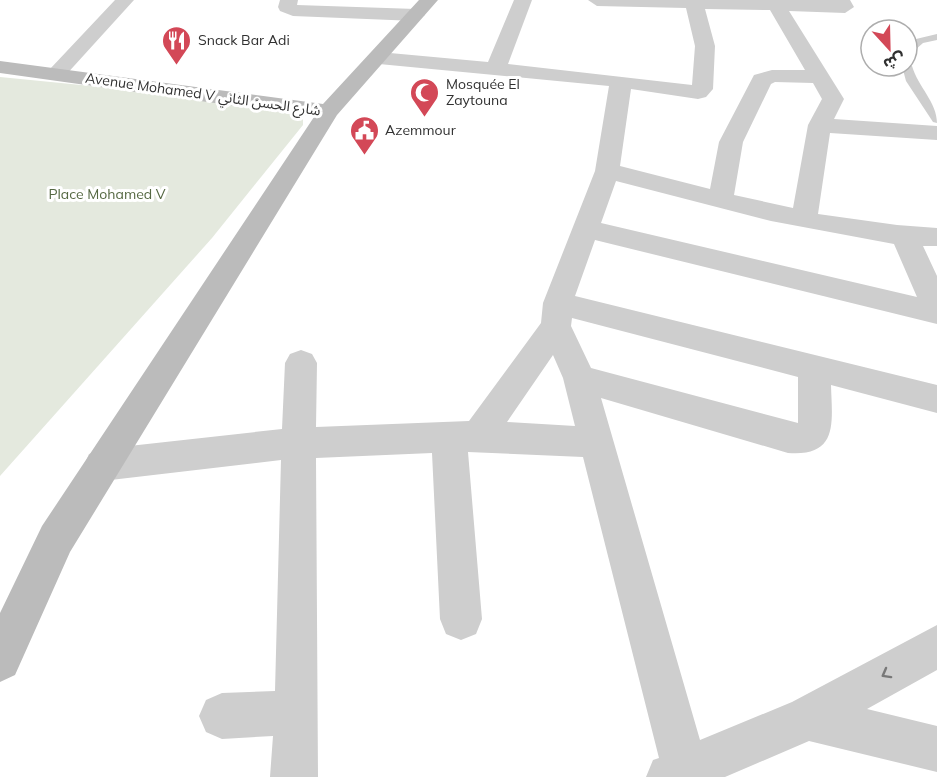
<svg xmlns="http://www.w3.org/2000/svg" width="937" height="777" font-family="Mulish,'Noto Sans Arabic',sans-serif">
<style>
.green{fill:#e4e9de}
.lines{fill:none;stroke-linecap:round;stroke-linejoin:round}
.lane{fill:#cecece;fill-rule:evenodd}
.street{fill:#cecece;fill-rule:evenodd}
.secondary{fill:#bbb;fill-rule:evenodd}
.oneway{stroke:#787878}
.labels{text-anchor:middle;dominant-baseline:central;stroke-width:6;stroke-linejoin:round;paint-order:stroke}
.far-poi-label{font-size:14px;fill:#313131;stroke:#fff;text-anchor:start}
.far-street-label{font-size:14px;fill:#313131;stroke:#fff}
.far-park-label{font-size:14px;fill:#556842;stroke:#fff}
</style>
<rect width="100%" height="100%" fill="#fff"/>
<path class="green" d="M 0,77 L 283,105 L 303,111 L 303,125 L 212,238 L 0,476 Z"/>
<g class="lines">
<path class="lane" d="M 937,34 L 937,40 L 923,43 L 907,57 L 907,48 L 916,39 Z
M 907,63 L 912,66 C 918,87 937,102 937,123 L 933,122 L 906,81 L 902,66 L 907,66 Z"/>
<path class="street" d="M 115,0 L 134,0 L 64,77 L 50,77 L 46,73 L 50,69 Z
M 280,0 L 298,0 L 297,5 L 416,9 L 425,15 L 416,21 L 293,16 L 280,11 L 278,7 Z
M 514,0 L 532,0 L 508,64 L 692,85 L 695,46 L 686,8 L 597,6 L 588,0 L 850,0 L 854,7 L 845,13 L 789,11 L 844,99 L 834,119 L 937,126 L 937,140 L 830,133 L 818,214 L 897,225 L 937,228 L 937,246 L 923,246 L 937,276 L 937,324 L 595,240 L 575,296 L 937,385 L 937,413 L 831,385 C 832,422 839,457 788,453 L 601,398 L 700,740 L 792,702 L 937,625 L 937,670 L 867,709 L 937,726 L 937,772 L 809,741 L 725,777 L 646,777 L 653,760 L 659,758 L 583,457 L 468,452 L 482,619 L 476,634 L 461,640 L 446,634 L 440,619 L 432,453 L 316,458 L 318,777 L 270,777 L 273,736 L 222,739 L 206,732 L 199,716 L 206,700 L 222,693 L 275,691 L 281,460 L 102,481 L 89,476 L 84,465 L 89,454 L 102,449 L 282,429 L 285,363 L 290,354 L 301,350 L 312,354 L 317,363 L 316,427 L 469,421 L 541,323 L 543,303 L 595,171 L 609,86 L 379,64 L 372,62 L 369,58 L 372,54 L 379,52 L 488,62 ZM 705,9 L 770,10 L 805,70 L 772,70 L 754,75 L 719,142 L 710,189 L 620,166 L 631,89 L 698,99 L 706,97 L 713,89 L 715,46 ZM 775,82 L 813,83 L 822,99 L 808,125 L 793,208 L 734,195 L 743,142 L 771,84 ZM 616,181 L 771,221 L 894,244 L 917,297 L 601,223 ZM 572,318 L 798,377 L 798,423 L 591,368 L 571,326 ZM 553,355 L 563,378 L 575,426 L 507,422 Z"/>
<path class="secondary" d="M 419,0 L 438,0 L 337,115 L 70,552 L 15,675 L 0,682 L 0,613 L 42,526 L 314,117 L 0,73 L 0,61 L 323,104 Z"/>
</g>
<defs><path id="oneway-chevron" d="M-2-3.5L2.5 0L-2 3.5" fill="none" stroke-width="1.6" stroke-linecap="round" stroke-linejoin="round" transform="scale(1.5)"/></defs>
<use class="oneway" href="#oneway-chevron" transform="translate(886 674) rotate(151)"/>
<defs>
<symbol id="restaurant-pin" viewBox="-11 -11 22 30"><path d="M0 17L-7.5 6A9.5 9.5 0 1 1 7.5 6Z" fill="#d34857" stroke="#fff"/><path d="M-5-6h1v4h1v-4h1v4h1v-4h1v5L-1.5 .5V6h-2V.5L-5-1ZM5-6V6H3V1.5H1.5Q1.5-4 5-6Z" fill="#fff"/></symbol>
<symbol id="mosque-pin" viewBox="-11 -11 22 30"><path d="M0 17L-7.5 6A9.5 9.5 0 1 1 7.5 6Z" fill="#d34857" stroke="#fff"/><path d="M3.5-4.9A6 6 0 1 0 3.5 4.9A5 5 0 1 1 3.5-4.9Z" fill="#fff"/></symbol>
<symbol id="civic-pin" viewBox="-11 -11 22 30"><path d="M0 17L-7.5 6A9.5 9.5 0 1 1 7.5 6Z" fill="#d34857" stroke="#fff"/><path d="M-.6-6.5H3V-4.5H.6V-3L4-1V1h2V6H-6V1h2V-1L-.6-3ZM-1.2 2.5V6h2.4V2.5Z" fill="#fff"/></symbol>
</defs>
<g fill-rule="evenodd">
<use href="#restaurant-pin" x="160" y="24" width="33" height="45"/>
<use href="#mosque-pin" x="408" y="76" width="33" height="45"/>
<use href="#civic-pin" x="348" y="114" width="33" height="45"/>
</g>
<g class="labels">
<g class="far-poi-label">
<text x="198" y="40">Snack Bar Adi</text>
<text x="446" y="84">Mosquée El<tspan x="446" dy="16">Zaytouna</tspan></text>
<text x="385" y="130">Azemmour</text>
</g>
<g class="far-street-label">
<text transform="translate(203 94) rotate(8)">Avenue Mohamed V شارع الحسن الثاني</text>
</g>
<g class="far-park-label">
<text x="107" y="194">Place Mohamed V</text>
</g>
</g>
<g transform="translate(889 48) rotate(158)"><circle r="28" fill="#ffffff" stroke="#adadad" stroke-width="1.5"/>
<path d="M0-4.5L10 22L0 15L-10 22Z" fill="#d34857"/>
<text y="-9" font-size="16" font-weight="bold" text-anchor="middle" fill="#313131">ش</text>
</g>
</svg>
